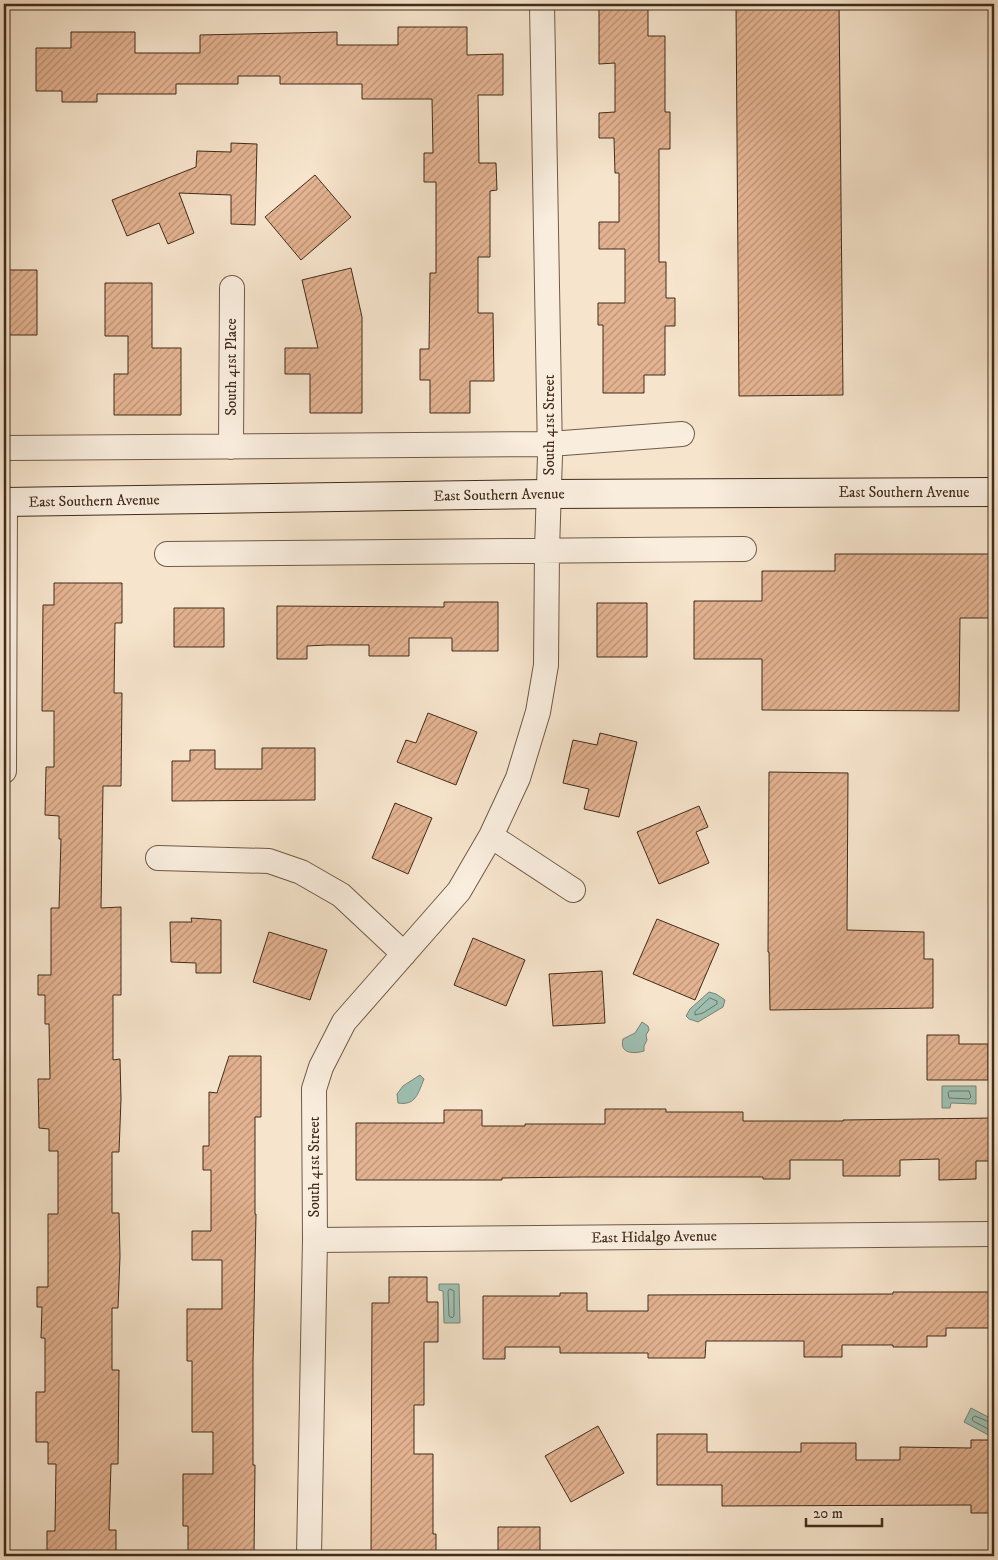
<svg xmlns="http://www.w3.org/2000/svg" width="998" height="1560" font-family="'IM FELL DW Pica',serif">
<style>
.water{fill:#9ebfb1;stroke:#798475}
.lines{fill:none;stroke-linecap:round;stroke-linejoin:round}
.shore{stroke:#707666;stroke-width:1}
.building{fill:url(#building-hatch);stroke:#422c1a}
.minor-casing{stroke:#6f5a46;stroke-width:26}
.secondary-casing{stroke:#422c1a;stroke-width:30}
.minor{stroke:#f9edde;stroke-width:24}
.secondary{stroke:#f9edde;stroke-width:28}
.labels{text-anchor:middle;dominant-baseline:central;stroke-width:4;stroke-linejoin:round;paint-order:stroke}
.street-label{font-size:15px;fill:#422c1a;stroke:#f9edde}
</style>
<defs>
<pattern id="building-hatch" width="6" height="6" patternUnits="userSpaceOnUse" patternTransform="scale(1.25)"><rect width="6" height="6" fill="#e4b391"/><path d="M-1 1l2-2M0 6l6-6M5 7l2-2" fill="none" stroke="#ba9276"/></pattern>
</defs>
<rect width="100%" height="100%" fill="#f6e4cc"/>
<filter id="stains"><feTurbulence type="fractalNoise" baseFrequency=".004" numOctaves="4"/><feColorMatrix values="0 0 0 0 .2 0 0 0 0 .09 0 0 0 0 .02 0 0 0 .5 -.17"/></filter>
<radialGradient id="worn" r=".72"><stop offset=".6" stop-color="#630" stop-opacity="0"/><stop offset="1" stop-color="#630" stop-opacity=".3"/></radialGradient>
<path class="water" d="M 709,992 L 716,994 L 725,1000 L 723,1007 L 698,1022 L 689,1019 L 686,1016 L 690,1009 Z
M 642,1022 L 648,1026 L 649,1030 L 646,1035 L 647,1040 L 644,1046 L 644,1051 C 634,1054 619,1054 623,1039 L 635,1033 Z
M 420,1075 L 424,1079 C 418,1093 416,1106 398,1103 L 397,1094 L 403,1086 Z
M 942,1086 L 976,1086 L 976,1104 L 951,1103 L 950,1108 L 942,1108 Z
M 439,1284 L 459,1284 L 460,1323 L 444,1323 L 443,1291 L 439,1290 Z
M 971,1408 L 994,1420 L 994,1438 L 964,1422 Z"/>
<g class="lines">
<path class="shore" d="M 710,998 L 717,1001 L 717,1004 L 703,1013 L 695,1015 L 695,1012 Z
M 950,1091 L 969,1091 L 971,1097 L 969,1099 L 949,1098 L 948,1093 Z
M 450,1289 L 454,1291 L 454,1316 L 452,1318 L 449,1316 L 448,1292 Z
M 994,1424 L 975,1416 L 972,1418 L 973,1421 L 994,1432"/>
</g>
<path class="building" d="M 599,4 L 648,4 L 648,36 L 665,36 L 665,112 L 670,112 L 670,149 L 659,149 L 659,262 L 666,262 L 666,298 L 675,298 L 675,326 L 665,326 L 665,375 L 644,375 L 644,393 L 603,393 L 603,325 L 598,325 L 598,303 L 625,303 L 625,249 L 599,249 L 599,222 L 619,222 L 619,173 L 615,173 L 614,138 L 599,138 L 599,113 L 615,112 L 615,63 L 599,64 Z
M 736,4 L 839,4 L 843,395 L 739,396 Z
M 398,27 L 467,27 L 467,55 L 503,54 L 503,95 L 478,95 L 479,163 L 496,163 L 497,190 L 490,191 L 490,257 L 478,257 L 478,313 L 493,313 L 494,381 L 470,381 L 470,413 L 430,413 L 430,380 L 420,380 L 420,349 L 429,349 L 430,273 L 436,273 L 436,182 L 424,182 L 424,153 L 433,153 L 432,99 L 362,99 L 362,84 L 280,84 L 280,76 L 238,76 L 238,84 L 176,84 L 176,94 L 97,94 L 97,102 L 62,102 L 62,91 L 36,91 L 36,48 L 71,48 L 71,32 L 135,32 L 135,53 L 200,53 L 200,35 L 337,32 L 337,45 L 398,45 Z
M 231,143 L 257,144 L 255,225 L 231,224 L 231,195 L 179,193 L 194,233 L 168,244 L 159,223 L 127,236 L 112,200 L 196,167 L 197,151 L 231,152 Z
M 315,175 L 351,217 L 301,260 L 265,217 Z
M 351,268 L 362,317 L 362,413 L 310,413 L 310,374 L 285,374 L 285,348 L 318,348 L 302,280 Z
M 4,270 L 37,270 L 37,335 L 4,335 Z
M 105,283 L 152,283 L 152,348 L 181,348 L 181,415 L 114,415 L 114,374 L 128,374 L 128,336 L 105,336 Z
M 835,554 L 993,554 L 993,618 L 960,618 L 959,711 L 762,710 L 762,659 L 694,659 L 694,601 L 762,601 L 762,571 L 835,571 Z
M 54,583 L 122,583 L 122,623 L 115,623 L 114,693 L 122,693 L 121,786 L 103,786 L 101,908 L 121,907 L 121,995 L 113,995 L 113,1060 L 120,1059 L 121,1099 L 119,1152 L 112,1152 L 112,1213 L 119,1213 L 120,1256 L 118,1308 L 112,1308 L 112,1370 L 119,1370 L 118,1464 L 111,1464 L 109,1530 L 116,1530 L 116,1556 L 47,1556 L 47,1531 L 55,1531 L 56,1464 L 48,1464 L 48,1442 L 36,1442 L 36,1392 L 45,1392 L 45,1338 L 41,1338 L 42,1307 L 37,1307 L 37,1287 L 48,1287 L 48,1214 L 58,1214 L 58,1151 L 49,1151 L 49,1129 L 39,1128 L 38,1079 L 50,1079 L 49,1024 L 45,1024 L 45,995 L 38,995 L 38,975 L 51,975 L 51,908 L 59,908 L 61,839 L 59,839 L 59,816 L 45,815 L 46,767 L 54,767 L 54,711 L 42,711 L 43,605 L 54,605 Z
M 444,602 L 498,602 L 498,651 L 452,651 L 452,638 L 409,638 L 409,656 L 369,656 L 369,645 L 327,645 L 307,646 L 307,659 L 277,659 L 277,606 L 444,607 Z
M 597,603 L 647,603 L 647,657 L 597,657 Z
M 174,608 L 224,608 L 224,647 L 174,647 Z
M 428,713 L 477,732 L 456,785 L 397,762 L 406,740 L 416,743 Z
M 600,733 L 637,742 L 619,817 L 584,809 L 589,789 L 563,783 L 573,740 L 597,745 Z
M 262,748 L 315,748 L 315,800 L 172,801 L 172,761 L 190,761 L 190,750 L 215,750 L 215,769 L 262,769 Z
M 769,772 L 848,773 L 847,930 L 924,932 L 924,959 L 933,959 L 933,1008 L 770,1010 L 769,952 L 768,952 Z
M 395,803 L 432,818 L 408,874 L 372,858 Z
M 699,806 L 708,827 L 696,832 L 709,863 L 659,884 L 637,832 Z
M 191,918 L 221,920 L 221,973 L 196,973 L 196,963 L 171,962 L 170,922 L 192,922 Z
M 657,919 L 719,944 L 695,1000 L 633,974 Z
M 269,932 L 327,950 L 310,1000 L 253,982 Z
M 473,938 L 525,960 L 506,1006 L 454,985 Z
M 602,971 L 605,1023 L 553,1026 L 549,974 Z
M 927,1035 L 959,1035 L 959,1044 L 988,1044 L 988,1080 L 927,1080 Z
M 229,1056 L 261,1056 L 261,1117 L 255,1117 L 255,1214 L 256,1214 L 253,1361 L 253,1465 L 255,1465 L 254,1556 L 188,1556 L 188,1526 L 183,1526 L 183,1474 L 213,1474 L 213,1432 L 192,1432 L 192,1361 L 187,1361 L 187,1309 L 222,1309 L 222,1260 L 192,1260 L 192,1231 L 211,1231 L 211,1170 L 203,1170 L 203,1146 L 209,1146 L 209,1092 L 217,1093 Z
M 605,1109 L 666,1109 L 666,1112 L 743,1112 L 743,1121 L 843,1121 L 843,1120 L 994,1118 L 994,1161 L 976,1161 L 976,1179 L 939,1180 L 939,1159 L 900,1160 L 900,1176 L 843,1176 L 843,1160 L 790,1160 L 790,1179 L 763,1179 L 763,1177 L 582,1177 L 502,1178 L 502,1180 L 356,1180 L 356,1123 L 444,1123 L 444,1110 L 482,1110 L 482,1126 L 525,1126 L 525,1124 L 605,1124 Z
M 389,1277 L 427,1277 L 427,1302 L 438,1302 L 438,1342 L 424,1342 L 424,1405 L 414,1405 L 414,1454 L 433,1454 L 433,1534 L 436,1534 L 436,1556 L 371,1556 L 372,1303 L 389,1303 Z
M 893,1292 L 994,1292 L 994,1328 L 946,1328 L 946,1336 L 927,1336 L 927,1347 L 893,1347 L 893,1345 L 842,1345 L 842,1357 L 804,1357 L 804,1341 L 706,1341 L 705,1358 L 648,1358 L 648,1353 L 560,1353 L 560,1347 L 505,1347 L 505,1359 L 483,1359 L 483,1296 L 560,1296 L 560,1293 L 587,1293 L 587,1311 L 648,1311 L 648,1295 L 893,1294 Z
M 598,1426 L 624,1473 L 571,1502 L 545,1456 Z
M 657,1434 L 707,1434 L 707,1452 L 801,1452 L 801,1443 L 856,1443 L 856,1460 L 900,1460 L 900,1447 L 971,1448 L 971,1440 L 994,1440 L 994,1513 L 971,1513 L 971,1505 L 722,1506 L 722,1485 L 657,1485 Z
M 498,1527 L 540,1527 L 540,1556 L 498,1556 Z"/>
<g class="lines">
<defs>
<path id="minor" d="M 231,447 L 232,288
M 4,448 L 550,444 L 682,434
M 167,554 L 744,549
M 4,771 L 5,502
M 491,836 L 573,890
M 158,858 L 269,861 L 301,872 L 341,895 L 404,954
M 315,1240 L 994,1234
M 309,1556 L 315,1240 L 314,1089 L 321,1067 L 344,1022 L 459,891 L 491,836 L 518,778 L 538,712 L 546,665 L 547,550 L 550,455 L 542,4"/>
<path id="secondary" d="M 4,502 L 549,494 L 994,492"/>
</defs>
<use href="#minor" class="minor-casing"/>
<use href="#secondary" class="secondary-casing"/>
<use href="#minor" class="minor"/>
<use href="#secondary" class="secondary"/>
</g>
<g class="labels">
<g class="street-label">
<text transform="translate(231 367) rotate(-90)">South 41st Place</text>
<text transform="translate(549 425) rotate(-90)">South 41st Street</text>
<text x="904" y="492">East Southern Avenue</text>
<text transform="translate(499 495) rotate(-1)">East Southern Avenue</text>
<text transform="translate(94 501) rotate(-1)">East Southern Avenue</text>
<text transform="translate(314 1167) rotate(-90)">South 41st Street</text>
<text transform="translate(654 1237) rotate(-1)">East Hidalgo Avenue</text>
</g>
</g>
<rect width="998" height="1560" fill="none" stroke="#f6e4cc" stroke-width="20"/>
<rect x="5" y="5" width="988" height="1550" fill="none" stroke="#422c1a" stroke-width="2.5"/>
<rect x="10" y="10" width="978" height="1540" fill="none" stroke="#422c1a"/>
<path d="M806 1518v8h76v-8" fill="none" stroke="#422c1a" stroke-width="2.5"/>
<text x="813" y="1518" font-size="15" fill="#422c1a" stroke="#f9edde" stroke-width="4" paint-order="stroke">20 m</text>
<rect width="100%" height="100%" filter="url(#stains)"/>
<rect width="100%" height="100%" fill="url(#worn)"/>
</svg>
